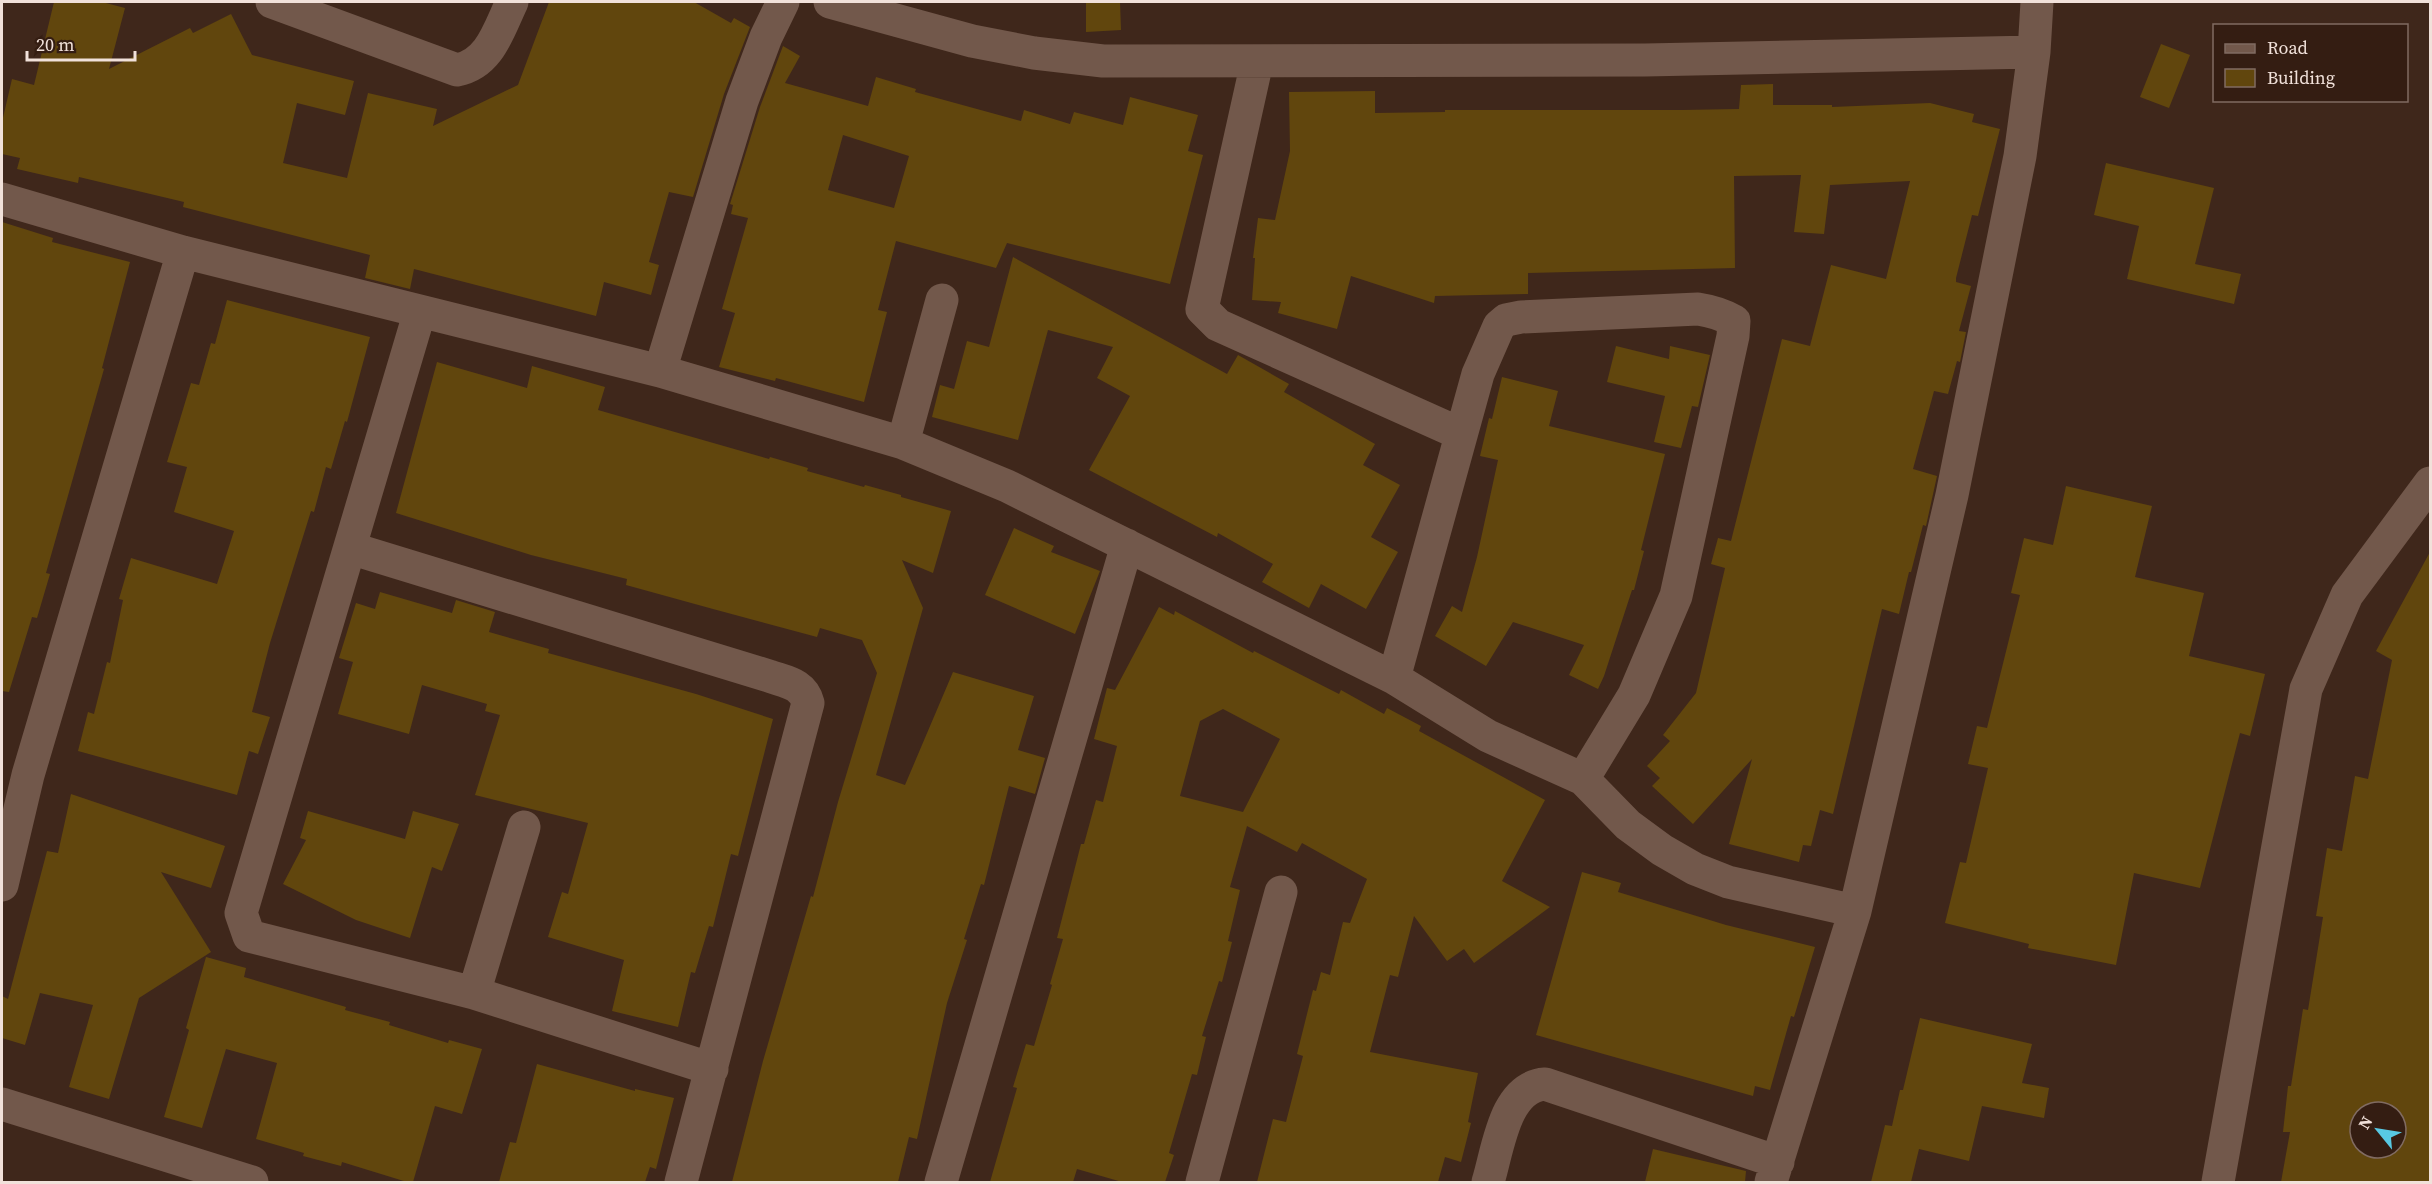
<svg xmlns="http://www.w3.org/2000/svg" width="2432" height="1184" font-family="'Source Serif 4',serif">
<style>
.building{fill:#61460d;fill-rule:evenodd}
.lines{fill:none;stroke-linecap:round;stroke-linejoin:round}
.minor{stroke:#72584b;stroke-width:33}
</style>
<rect width="100%" height="100%" fill="#3f271b"/>
<path class="building" d="M 54,2 L 102,2 L 125,8 L 109,69 L 190,28 L 193,33 L 231,14 L 252,55 L 354,81 L 345,115 L 297,103 L 283,163 L 347,178 L 368,93 L 437,109 L 433,126 L 518,85 L 549,2 L 694,2 L 731,23 L 734,18 L 750,27 L 724,94 L 693,197 L 669,192 L 649,262 L 659,265 L 651,295 L 604,282 L 596,316 L 414,269 L 410,289 L 365,278 L 370,255 L 183,207 L 184,202 L 79,177 L 78,183 L 17,169 L 20,158 L 2,154 L 2,122 L 12,79 L 34,85 Z
M 1086,2 L 1120,2 L 1121,30 L 1086,32 Z
M 2161,44 L 2190,55 L 2169,108 L 2140,97 Z
M 783,46 L 800,56 L 785,83 L 868,106 L 876,77 L 916,89 L 915,92 L 1021,121 L 1024,110 L 1070,124 L 1074,112 L 1123,125 L 1130,97 L 1198,115 L 1188,151 L 1203,155 L 1170,284 L 1007,243 L 996,268 L 896,241 L 878,310 L 887,312 L 864,402 L 776,378 L 775,381 L 719,367 L 735,313 L 722,309 L 748,218 L 731,214 L 733,205 L 730,204 L 760,107 ZM 843,135 L 909,156 L 894,208 L 828,190 Z
M 1773,84 L 1773,105 L 1832,105 L 1832,107 L 1930,103 L 1974,114 L 1972,122 L 2000,129 L 1978,216 L 1972,215 L 1956,278 L 1956,282 L 1971,286 L 1959,331 L 1966,332 L 1960,362 L 1957,361 L 1948,394 L 1934,391 L 1913,469 L 1937,476 L 1926,526 L 1923,525 L 1911,572 L 1909,572 L 1899,614 L 1882,609 L 1833,814 L 1820,810 L 1811,846 L 1803,845 L 1799,862 L 1729,844 L 1752,759 L 1693,824 L 1652,786 L 1660,778 L 1647,766 L 1670,741 L 1663,735 L 1696,693 L 1725,568 L 1711,564 L 1718,538 L 1731,541 L 1782,339 L 1810,346 L 1831,265 L 1886,279 L 1910,181 L 1830,185 L 1824,234 L 1794,232 L 1801,175 L 1734,176 L 1735,268 L 1528,273 L 1528,294 L 1435,296 L 1434,303 L 1351,276 L 1337,329 L 1278,313 L 1281,302 L 1252,300 L 1255,258 L 1253,258 L 1258,218 L 1275,220 L 1290,151 L 1289,92 L 1375,91 L 1375,113 L 1445,112 L 1445,110 L 1682,110 L 1739,109 L 1741,85 Z
M 2106,163 L 2214,188 L 2195,264 L 2241,274 L 2234,304 L 2127,279 L 2139,226 L 2094,215 Z
M 2,222 L 53,238 L 52,242 L 130,262 L 102,368 L 104,369 L 46,573 L 50,574 L 37,618 L 32,617 L 9,692 L 2,691 Z
M 1013,257 L 1227,374 L 1238,355 L 1289,384 L 1284,392 L 1375,444 L 1363,465 L 1400,485 L 1371,537 L 1398,552 L 1366,609 L 1321,584 L 1309,608 L 1262,582 L 1273,564 L 1218,533 L 1217,537 L 1089,470 L 1130,396 L 1097,378 L 1113,347 L 1048,330 L 1018,440 L 932,417 L 940,385 L 954,389 L 967,341 L 989,347 Z
M 227,300 L 370,337 L 347,422 L 345,421 L 331,469 L 326,467 L 314,512 L 311,511 L 270,643 L 252,712 L 270,717 L 258,754 L 249,751 L 237,795 L 78,751 L 88,712 L 94,714 L 107,662 L 110,663 L 123,600 L 119,599 L 131,558 L 217,584 L 234,531 L 174,512 L 187,467 L 167,462 L 191,383 L 199,385 L 211,343 L 215,344 Z
M 1616,346 L 1669,359 L 1670,346 L 1710,355 L 1698,407 L 1692,406 L 1681,448 L 1654,442 L 1665,396 L 1607,382 Z
M 437,362 L 527,388 L 532,366 L 605,387 L 598,410 L 769,459 L 770,457 L 808,468 L 807,471 L 864,487 L 865,485 L 901,495 L 901,497 L 951,511 L 933,573 L 902,560 L 923,608 L 876,775 L 905,785 L 953,672 L 1034,696 L 1018,750 L 1045,758 L 1035,794 L 1009,786 L 984,885 L 981,884 L 964,939 L 967,940 L 947,1003 L 917,1139 L 909,1137 L 898,1182 L 732,1182 L 763,1061 L 811,896 L 813,897 L 838,802 L 877,673 L 862,640 L 820,628 L 817,637 L 713,609 L 626,585 L 627,579 L 531,555 L 396,513 Z
M 1502,377 L 1558,391 L 1549,426 L 1665,454 L 1641,550 L 1644,551 L 1634,590 L 1632,590 L 1604,676 L 1598,689 L 1569,675 L 1584,645 L 1513,622 L 1486,666 L 1435,636 L 1452,606 L 1462,612 L 1477,557 L 1498,460 L 1480,456 L 1489,418 L 1492,419 Z
M 2066,486 L 2152,506 L 2135,577 L 2204,593 L 2189,656 L 2265,674 L 2250,736 L 2240,733 L 2200,888 L 2134,873 L 2116,965 L 2028,948 L 2029,944 L 1945,923 L 1960,862 L 1966,863 L 1988,768 L 1968,764 L 1977,726 L 1987,728 L 2020,595 L 2011,593 L 2024,538 L 2053,545 Z
M 1014,528 L 1054,546 L 1051,552 L 1100,571 L 1075,634 L 985,595 Z
M 2430,552 L 2430,1182 L 2281,1182 L 2290,1132 L 2283,1132 L 2288,1086 L 2291,1086 L 2303,1009 L 2308,1010 L 2323,917 L 2316,916 L 2327,848 L 2342,851 L 2355,776 L 2368,779 L 2392,660 L 2376,651 ZM 2360,1112 L 2396,1112 L 2396,1148 L 2360,1148 Z
M 380,592 L 452,613 L 456,600 L 495,612 L 489,632 L 549,649 L 548,653 L 696,694 L 773,719 L 738,856 L 731,854 L 713,927 L 709,926 L 695,973 L 691,972 L 678,1027 L 612,1011 L 624,960 L 548,937 L 562,892 L 568,894 L 588,823 L 475,795 L 500,715 L 485,711 L 487,704 L 422,685 L 409,734 L 338,714 L 353,662 L 339,658 L 356,603 L 375,609 Z
M 1159,607 L 1174,615 L 1175,611 L 1253,653 L 1254,651 L 1339,694 L 1341,690 L 1384,714 L 1387,708 L 1421,726 L 1419,731 L 1545,800 L 1502,881 L 1550,907 L 1474,963 L 1464,949 L 1447,961 L 1414,916 L 1398,977 L 1390,975 L 1370,1052 L 1478,1073 L 1468,1122 L 1471,1123 L 1461,1162 L 1445,1157 L 1438,1182 L 1257,1182 L 1273,1119 L 1286,1122 L 1303,1056 L 1297,1054 L 1313,990 L 1316,991 L 1321,972 L 1330,975 L 1343,922 L 1350,923 L 1367,879 L 1302,843 L 1297,852 L 1247,826 L 1230,887 L 1240,890 L 1228,941 L 1232,942 L 1222,982 L 1219,981 L 1202,1036 L 1206,1037 L 1197,1075 L 1192,1074 L 1169,1153 L 1174,1155 L 1165,1182 L 1122,1182 L 1077,1169 L 1073,1182 L 990,1182 L 1017,1088 L 1013,1087 L 1026,1044 L 1034,1046 L 1052,985 L 1050,984 L 1063,939 L 1057,938 L 1081,844 L 1084,844 L 1096,800 L 1103,802 L 1117,746 L 1094,739 L 1107,688 L 1115,690 ZM 1223,709 L 1280,739 L 1243,812 L 1180,796 L 1200,721 Z
M 71,794 L 225,846 L 211,888 L 161,872 L 211,952 L 139,998 L 109,1099 L 69,1087 L 93,1005 L 40,993 L 25,1045 L 2,1038 L 2,996 L 8,999 L 47,851 L 58,853 Z
M 308,811 L 405,839 L 413,811 L 459,824 L 442,871 L 432,867 L 410,938 L 356,920 L 283,884 L 306,840 L 300,838 Z
M 1582,872 L 1621,883 L 1618,892 L 1726,925 L 1815,947 L 1794,1017 L 1791,1016 L 1770,1090 L 1755,1086 L 1753,1096 L 1536,1035 Z
M 206,957 L 246,968 L 244,977 L 346,1007 L 345,1010 L 390,1022 L 389,1025 L 448,1043 L 449,1040 L 482,1049 L 462,1114 L 435,1106 L 413,1182 L 407,1182 L 342,1162 L 341,1166 L 303,1156 L 304,1153 L 256,1139 L 277,1063 L 226,1049 L 202,1128 L 164,1117 L 189,1030 L 186,1028 Z
M 1920,1018 L 2032,1044 L 2022,1083 L 2049,1088 L 2044,1118 L 1982,1106 L 1969,1161 L 1919,1149 L 1911,1182 L 1871,1182 L 1885,1125 L 1892,1126 L 1900,1090 L 1903,1090 Z
M 537,1064 L 635,1091 L 635,1089 L 674,1098 L 656,1169 L 650,1167 L 645,1182 L 499,1182 L 510,1142 L 516,1143 Z
M 1653,1149 L 1746,1171 L 1745,1182 L 1645,1182 Z"/>
<g class="lines">
<path class="minor" d="M 272,2 L 457,70 C 490,64 499,29 512,2
M 830,2 L 972,41 L 1034,53 L 1103,61 L 1645,60 L 2034,52
M 1257,62 L 1202,309 L 1218,325 L 1461,434
M 2,199 L 183,252 L 660,371 L 903,443 L 1007,486 L 1394,678 L 1488,736 L 1583,779 L 1628,825 L 1662,850 L 1695,869 L 1728,882 L 1855,911
M 420,311 L 241,913 L 249,936 L 474,993 L 712,1069
M 660,371 L 742,101 L 766,37 L 783,2
M 903,443 L 942,300
M 350,548 L 769,676 C 785,682 803,683 808,703 L 681,1182
M 1394,678 L 1478,374 L 1499,326 L 1506,320 L 1521,317 L 1698,309 C 1711,311 1722,314 1734,321 L 1733,336 L 1676,596 L 1634,695 L 1583,779
M 2,885 L 28,775 L 183,252
M 474,993 L 524,827
M 2,1104 L 252,1182
M 941,1182 L 1127,545
M 1202,1182 L 1281,892
M 1488,1182 C 1498,1150 1504,1087 1545,1084 L 1778,1162
M 1771,1182 L 1855,911 L 1952,495 L 2020,156 L 2034,52 L 2037,2
M 2218,1182 L 2306,689 L 2347,595 L 2430,483"/>
</g>
<rect width="2432" height="1184" fill="none" stroke="#f1e1da" stroke-width="6"/>
<rect x="2213" y="24" width="195" height="78" fill="#341d12" stroke="#806b62" stroke-width="1.5"/>
<rect x="2225" y="44" width="30" height="9" fill="#72584b" stroke="#806b62" stroke-width="1.5"/>
<text x="2267" y="54" font-size="18" fill="#f1e1da">Road</text>
<rect x="2225" y="69" width="30" height="18" fill="#61460d" stroke="#806b62" stroke-width="1.5"/>
<text x="2267" y="84" font-size="18" fill="#f1e1da">Building</text>
<g transform="translate(2378 1130) rotate(300)"><circle r="28" fill="#341d12" stroke="#806b62" stroke-width="1.5"/>
<path d="M0-4.5L10 22L0 15L-10 22Z" fill="#58c9e3"/>
<text y="-9" font-size="16" font-weight="bold" text-anchor="middle" fill="#f1e1da">N</text>
</g>
<path d="M27 51v9h108v-9" fill="none" stroke="#f1e1da" stroke-width="3"/>
<text x="36" y="51" font-size="18" fill="#f1e1da" stroke="#341d12" stroke-width="4.5" paint-order="stroke">20 m</text>
</svg>
